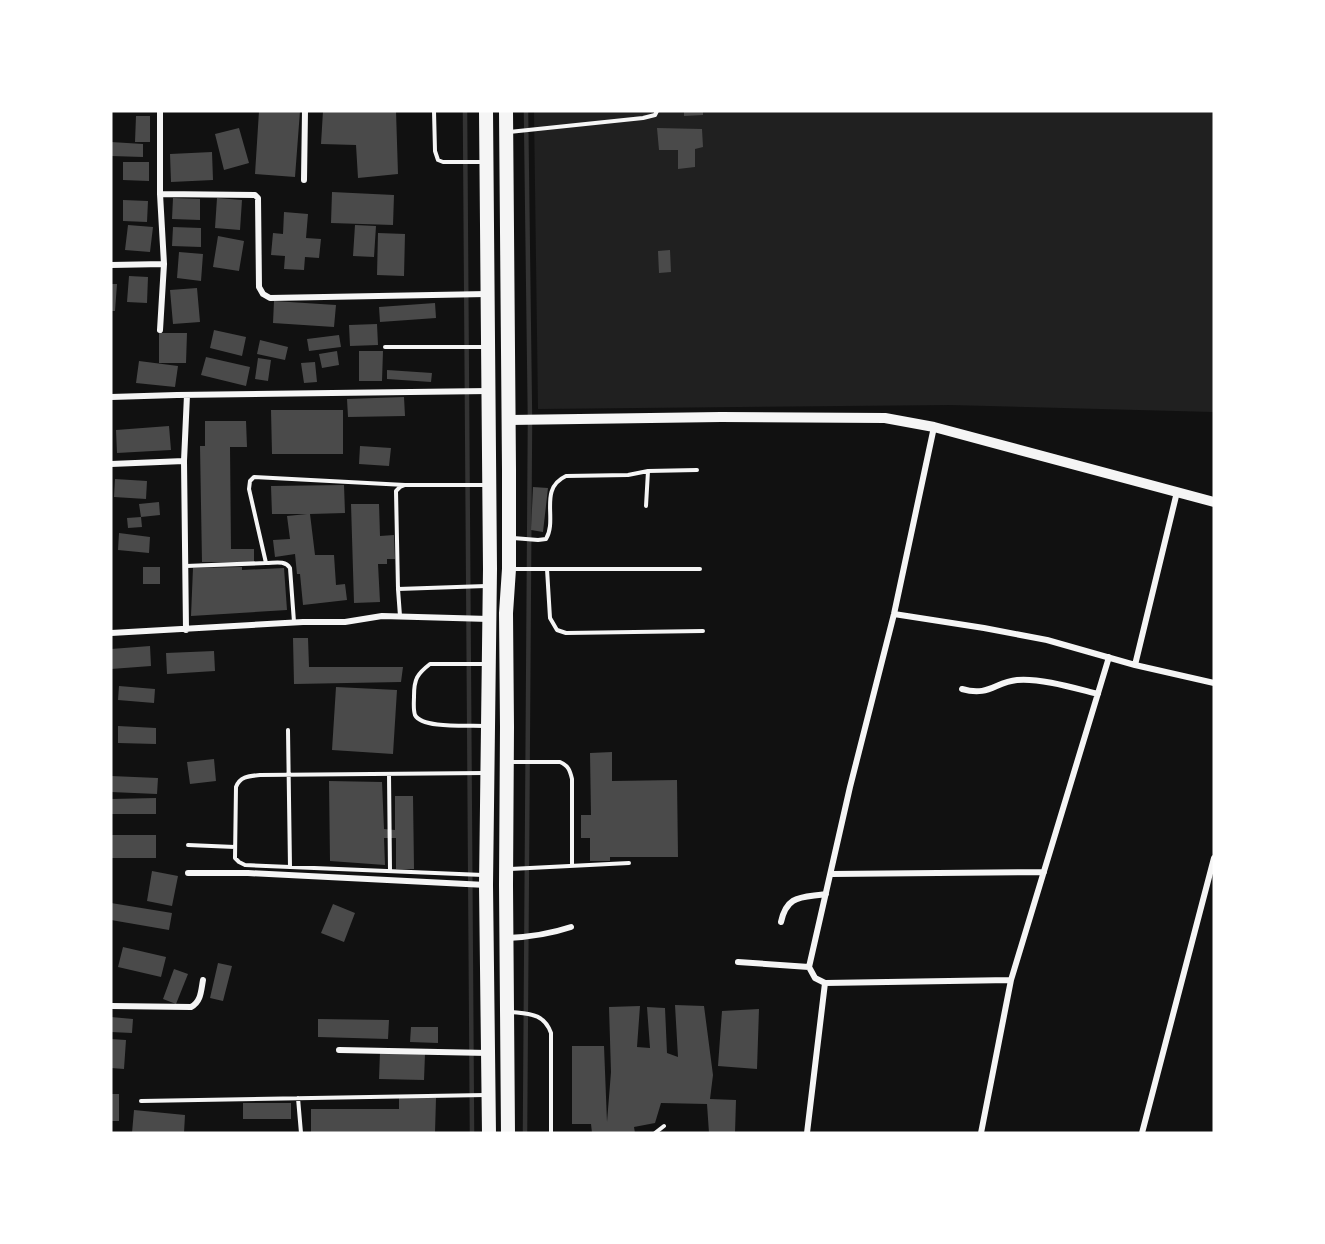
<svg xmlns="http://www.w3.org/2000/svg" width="1325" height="1244" font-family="'PT Serif',serif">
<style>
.green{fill:#202020}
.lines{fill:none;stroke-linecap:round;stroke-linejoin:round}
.stream{stroke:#333;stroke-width:4.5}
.building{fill:#4a4a4a}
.service{stroke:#f5f5f5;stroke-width:4}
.minor{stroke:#f5f5f5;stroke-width:6}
.secondary{stroke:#f5f5f5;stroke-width:10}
.trunk{stroke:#f5f5f5;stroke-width:14}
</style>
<rect width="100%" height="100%" fill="#111"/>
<path class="green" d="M 534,111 L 1214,111 L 1213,412 L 950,405 L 538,409 Z"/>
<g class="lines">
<path class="stream" d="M 465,111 L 472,1133
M 525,1133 L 530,420 L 526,111"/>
</g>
<path class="building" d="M 259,111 L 300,111 L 295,177 L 255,174 Z
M 323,111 L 396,111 L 398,174 L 358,178 L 356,145 L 321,144 Z
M 684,111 L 703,111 L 703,115 L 684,116 Z
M 136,116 L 150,116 L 150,142 L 135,142 Z
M 239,128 L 249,163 L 224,170 L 215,134 Z
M 657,128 L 702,129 L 703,147 L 695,149 L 695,167 L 678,169 L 678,150 L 659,150 Z
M 111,142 L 143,144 L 143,157 L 111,156 Z
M 212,152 L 213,180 L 171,182 L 170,154 Z
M 123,162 L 149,162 L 149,181 L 123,180 Z
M 332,192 L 394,195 L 393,225 L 331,223 Z
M 173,198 L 200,199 L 200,220 L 172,219 Z
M 217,198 L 242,200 L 240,230 L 215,228 Z
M 123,200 L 148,201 L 147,222 L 123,221 Z
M 284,212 L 308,214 L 306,238 L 321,239 L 319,258 L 305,257 L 304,270 L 284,269 L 285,256 L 271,255 L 273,233 L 283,234 Z
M 128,225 L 153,227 L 150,252 L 125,250 Z
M 355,225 L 376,226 L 374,257 L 353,256 Z
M 173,227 L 201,228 L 201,247 L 172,246 Z
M 378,233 L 405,234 L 404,276 L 377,275 Z
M 218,236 L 244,241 L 239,271 L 213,267 Z
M 670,250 L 671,272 L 659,273 L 658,251 Z
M 179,252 L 203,254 L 201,281 L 177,278 Z
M 129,276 L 148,277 L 147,303 L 127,302 Z
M 111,284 L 117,284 L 115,311 L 111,311 Z
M 197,288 L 200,322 L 173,324 L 170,290 Z
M 274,301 L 336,305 L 334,327 L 273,323 Z
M 435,303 L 436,318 L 380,322 L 379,307 Z
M 377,324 L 378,345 L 350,346 L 349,325 Z
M 214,330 L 246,337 L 242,356 L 210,348 Z
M 159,333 L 187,333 L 186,363 L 159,363 Z
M 339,335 L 341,347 L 309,351 L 307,339 Z
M 260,340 L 288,347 L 285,360 L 257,354 Z
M 337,351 L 339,365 L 322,368 L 319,354 Z
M 359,351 L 383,351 L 382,381 L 359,381 Z
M 206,357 L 250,367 L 246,386 L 201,375 Z
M 258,358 L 271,360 L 268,381 L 255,379 Z
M 139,361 L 178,366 L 175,387 L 136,383 Z
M 315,362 L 317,382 L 304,383 L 301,363 Z
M 387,370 L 432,373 L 431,382 L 387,379 Z
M 404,397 L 405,416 L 348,417 L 347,399 Z
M 271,410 L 343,410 L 343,454 L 272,454 Z
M 205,421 L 246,421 L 247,447 L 230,447 L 231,549 L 254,549 L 254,562 L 202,562 L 200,446 L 205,446 Z
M 169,426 L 171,450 L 117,453 L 116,430 Z
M 360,446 L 391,448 L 389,466 L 359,464 Z
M 115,479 L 147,481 L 146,499 L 114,497 Z
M 344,485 L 345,513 L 310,514 L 315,555 L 334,555 L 336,585 L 345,584 L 347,600 L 303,605 L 300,574 L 297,574 L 295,554 L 275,557 L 273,540 L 290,539 L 287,516 L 307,514 L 272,514 L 271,486 Z
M 533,487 L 548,488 L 543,532 L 531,530 Z
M 159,502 L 160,515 L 141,517 L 139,504 Z
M 351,504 L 379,504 L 380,536 L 394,535 L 395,559 L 387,559 L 387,564 L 378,564 L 380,602 L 354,603 Z
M 141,517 L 142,527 L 128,528 L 127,518 Z
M 119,533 L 150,537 L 149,553 L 118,550 Z
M 143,567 L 160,567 L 160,584 L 143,584 Z
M 242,567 L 242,570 L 284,568 L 287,610 L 191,616 L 193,568 Z
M 293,638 L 308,638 L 309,667 L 403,667 L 401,682 L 294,684 Z
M 150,646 L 151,666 L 111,669 L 111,649 Z
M 214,651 L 215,671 L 167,674 L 166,653 Z
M 119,686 L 155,689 L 154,703 L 118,700 Z
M 336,687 L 397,690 L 393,754 L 332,750 Z
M 118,726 L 156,728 L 156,744 L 118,743 Z
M 612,752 L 612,781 L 677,780 L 678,857 L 610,857 L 610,861 L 590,861 L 590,838 L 581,838 L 581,815 L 591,815 L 590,753 Z
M 214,759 L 216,781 L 190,784 L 187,762 Z
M 111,776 L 158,778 L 157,794 L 111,792 Z
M 329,781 L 382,782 L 384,829 L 395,830 L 395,796 L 413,796 L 414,869 L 396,869 L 396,838 L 384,838 L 385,865 L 330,861 Z
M 156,798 L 156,814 L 111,814 L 111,799 Z
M 111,835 L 156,835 L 156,858 L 111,858 Z
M 152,871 L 178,876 L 172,906 L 147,901 Z
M 111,903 L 172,913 L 169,930 L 111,920 Z
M 333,904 L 355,913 L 344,942 L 321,933 Z
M 123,947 L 166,957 L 161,977 L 118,967 Z
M 218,963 L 232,966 L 223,1001 L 210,998 Z
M 174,969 L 188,974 L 176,1004 L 163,999 Z
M 675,1005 L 704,1006 L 713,1075 L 710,1099 L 736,1100 L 735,1133 L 709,1133 L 707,1104 L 661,1103 L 655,1123 L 634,1127 L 635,1133 L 592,1133 L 591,1124 L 572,1124 L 572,1046 L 604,1046 L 607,1122 L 611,1072 L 609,1007 L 640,1006 L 637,1047 L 650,1048 L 647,1007 L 665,1008 L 667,1053 L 678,1057 Z
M 759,1009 L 757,1069 L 718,1066 L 722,1011 Z
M 111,1017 L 133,1019 L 132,1033 L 111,1032 Z
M 318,1019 L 389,1020 L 388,1039 L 318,1037 Z
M 411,1027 L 438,1027 L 438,1043 L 410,1042 Z
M 111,1039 L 126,1040 L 124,1069 L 111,1068 Z
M 380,1052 L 425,1054 L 424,1080 L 379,1079 Z
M 111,1094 L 119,1094 L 119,1121 L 111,1121 Z
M 399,1098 L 436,1098 L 435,1133 L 311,1133 L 311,1109 L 399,1109 Z
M 243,1103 L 291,1103 L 291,1119 L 243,1119 Z
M 134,1110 L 185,1115 L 184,1133 L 132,1133 Z"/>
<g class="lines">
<path class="service" d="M 434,111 L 435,151 L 438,160 L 443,162 L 483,162
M 509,132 L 643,118 L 655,115 L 657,111
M 385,347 L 485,347
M 646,506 L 648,471
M 513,538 L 538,540 L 546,539 C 558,519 538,489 566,476 L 628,475 L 648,471 L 697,470
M 186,566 L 266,563
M 511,569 L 700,569
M 547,569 L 550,618 L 557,630 L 566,633 L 703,631
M 486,586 L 398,589 L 396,491 L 400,487 L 405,485 L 486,485
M 398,589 L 400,616
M 294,622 L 290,568 C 285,560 275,563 266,563 L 249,489 L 250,481 L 254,477 L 405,485
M 484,726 C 469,725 422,729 415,715 C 413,709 414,702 414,696 C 414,679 417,674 430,664 L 485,664
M 288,730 L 290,867
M 510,762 L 560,762 C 569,766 570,771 572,779 L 572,865
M 389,774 L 390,871
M 188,845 L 235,847
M 510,869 L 629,863
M 483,875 L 245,865 L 239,862 L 235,858 L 236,787 C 240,776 250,776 260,775 L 484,773
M 511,1012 C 529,1014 544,1013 551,1033 L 551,1133
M 298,1098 L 301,1133
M 141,1101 L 485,1095
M 655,1133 L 664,1126"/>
<path class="minor" d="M 160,111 L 160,194 L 255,195 L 258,198 L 259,287 L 263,294 L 270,298 L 487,294
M 304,180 L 305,111
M 111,265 L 164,264
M 160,330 L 164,264 L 160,194
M 111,397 L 177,395 L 489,391
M 184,461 L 187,395
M 111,464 L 184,461 L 186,630
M 894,614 L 984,628 L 1047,640 L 1135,665 L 1214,683
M 111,633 L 303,622 L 345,622 L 382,616 L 489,619
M 1135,665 L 1177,492
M 962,689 C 989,697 995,682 1017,680 C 1041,678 1074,688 1098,694
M 188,873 L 248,873 L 486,885
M 831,874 L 1044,872
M 781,922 C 787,894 802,898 826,894
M 507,938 C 530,937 550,934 571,927
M 738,962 L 809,967
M 809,967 L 850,787 L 894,614 L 934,427
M 809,967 L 815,978 L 825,983 L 1011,980
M 111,1006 L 191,1007 C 201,1002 201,991 203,980
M 339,1050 L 488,1053
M 807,1133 L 825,983
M 981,1133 L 1011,980 L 1109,657
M 1142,1133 L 1214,858"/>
<path class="secondary" d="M 509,420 L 721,417 L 885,418 L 934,427 L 1214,502"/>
<path class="trunk" d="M 486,111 L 490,569 L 486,885 L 489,1133
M 506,111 L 509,469 L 509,569 L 506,613 L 507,727 L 506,885 L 508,1133"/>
</g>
<rect width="1325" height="1244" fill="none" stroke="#ffffff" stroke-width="225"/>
</svg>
